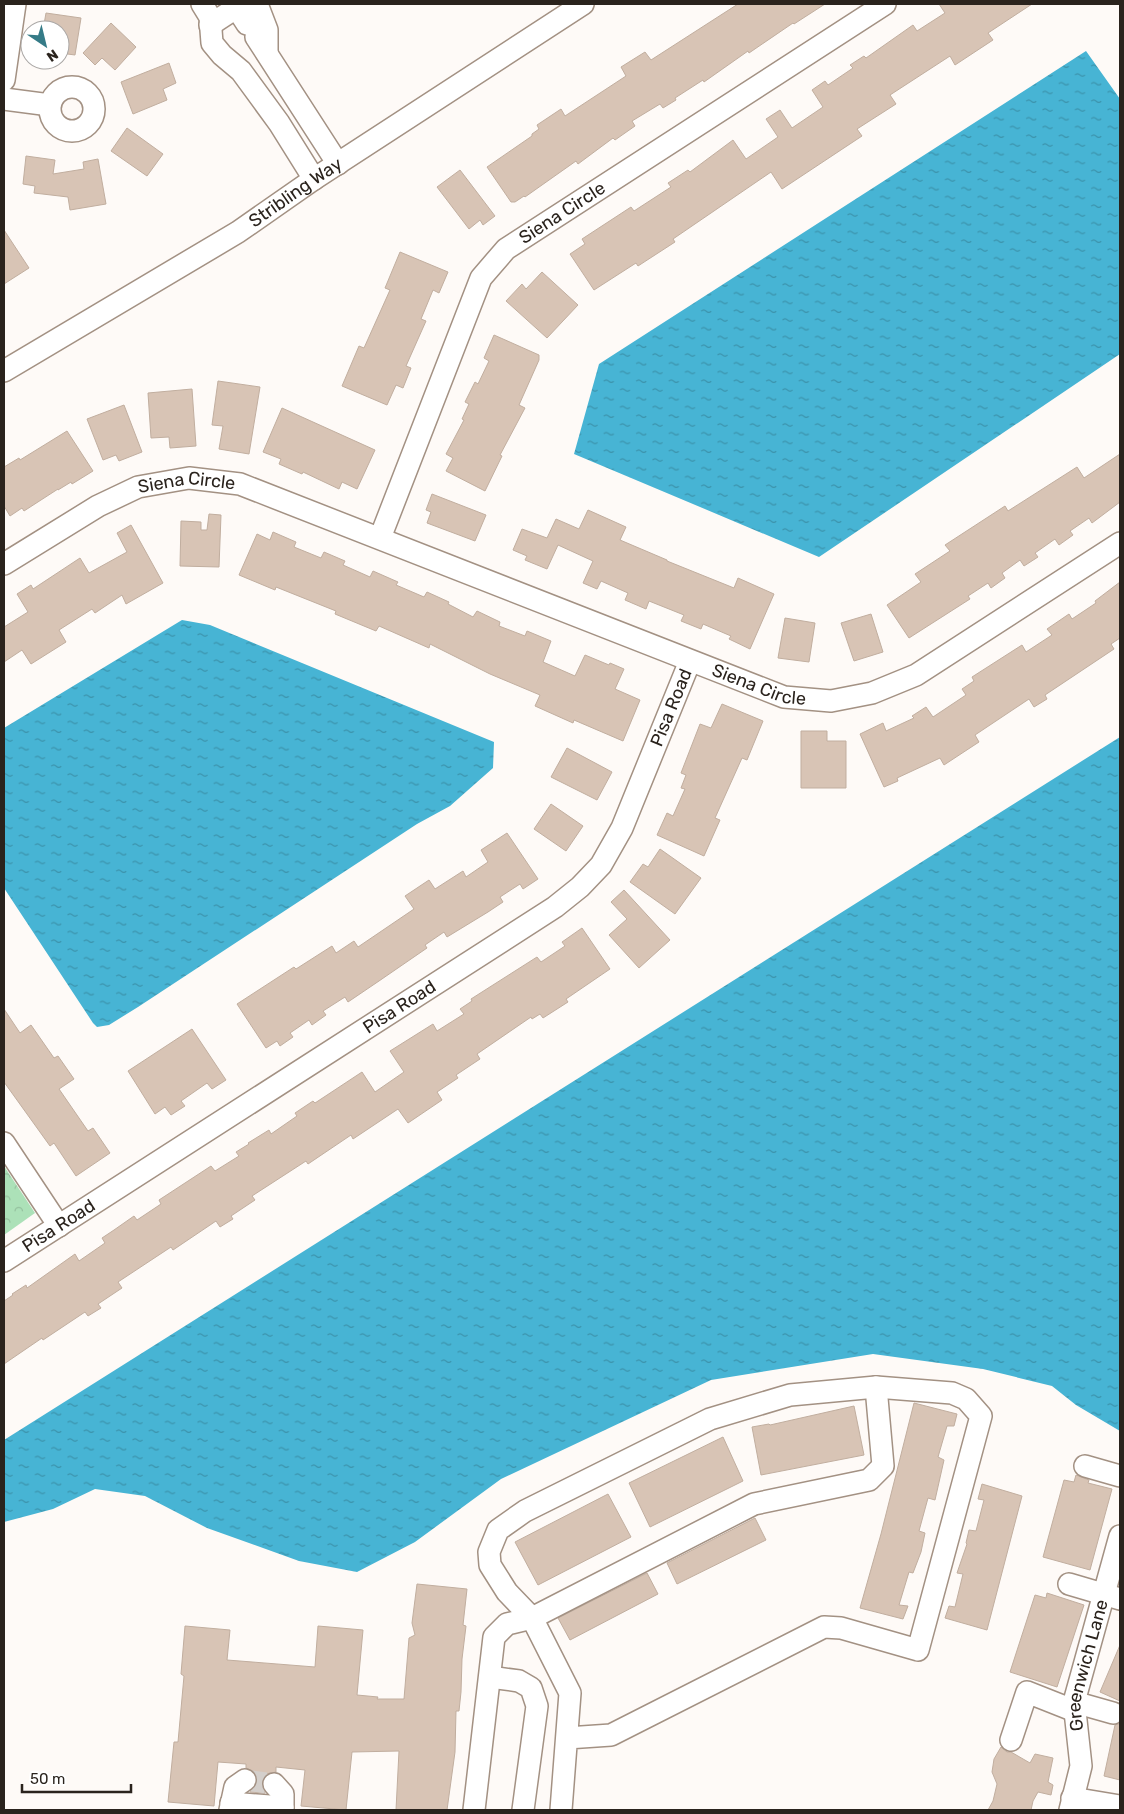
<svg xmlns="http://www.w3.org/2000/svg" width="1124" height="1814" font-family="Rubik,sans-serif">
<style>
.park{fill:url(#park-crowns)}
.water{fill:url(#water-ripples)}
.building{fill:#d8c4b5;stroke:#c1ae9f}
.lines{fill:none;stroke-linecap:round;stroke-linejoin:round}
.minor-tunnel{stroke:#d4cfcb;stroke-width:21;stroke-dasharray:21 11;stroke-linecap:butt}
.minor-casing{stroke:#a39183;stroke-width:24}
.minor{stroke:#fff;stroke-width:21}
.labels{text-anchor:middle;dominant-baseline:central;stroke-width:4;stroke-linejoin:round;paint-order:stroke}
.street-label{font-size:18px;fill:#2a231d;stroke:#fff}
</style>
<defs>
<pattern id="park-crowns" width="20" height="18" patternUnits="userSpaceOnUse" patternTransform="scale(1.25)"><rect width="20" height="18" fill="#ace1b8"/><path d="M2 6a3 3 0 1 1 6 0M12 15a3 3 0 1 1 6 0" fill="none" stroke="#94c19e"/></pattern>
<pattern id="water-ripples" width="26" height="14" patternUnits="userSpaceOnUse" patternTransform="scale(1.25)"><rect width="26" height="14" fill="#47b4d4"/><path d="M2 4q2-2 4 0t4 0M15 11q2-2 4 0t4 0" fill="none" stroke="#3b92ab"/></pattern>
</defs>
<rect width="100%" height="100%" fill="#fefaf7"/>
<path class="park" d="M 4,1166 L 35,1213 L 4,1235 Z"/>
<path class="water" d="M 1086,51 L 1120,99 L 1120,354 L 819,557 L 574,454 L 599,364 Z
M 182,620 L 210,625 L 494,742 L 493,768 L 450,806 L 417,824 L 138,1007 L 109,1025 L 97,1027 L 93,1023 L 4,888 L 4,728 Z
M 1120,737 L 1120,1431 L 1076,1405 L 1052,1386 L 983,1369 L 873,1354 L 711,1380 L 501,1479 L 415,1542 L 357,1572 L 299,1561 L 207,1528 L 145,1496 L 95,1489 L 53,1509 L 4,1522 L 4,1440 Z"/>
<path class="building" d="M 738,4 L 825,4 L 794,24 L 793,23 L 749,53 L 748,51 L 704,82 L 703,80 L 675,98 L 676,100 L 663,108 L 660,104 L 632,121 L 635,126 L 615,140 L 613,138 L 578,164 L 576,161 L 525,197 L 524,196 L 515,202 L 511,202 L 487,167 L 532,136 L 532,134 L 539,129 L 537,125 L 561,109 L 565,116 L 626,76 L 621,67 L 645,52 L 651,60 Z
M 939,4 L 1032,4 L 988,33 L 993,40 L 955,65 L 950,56 L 890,95 L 896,104 L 857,129 L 862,136 L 782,189 L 771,172 L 673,239 L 675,242 L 638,266 L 636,263 L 594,290 L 570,254 L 585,244 L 582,239 L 631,207 L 634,211 L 671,187 L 668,183 L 688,170 L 690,172 L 733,140 L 746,159 L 778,137 L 766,119 L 780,110 L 792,128 L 823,107 L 812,90 L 825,81 L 828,85 L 853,68 L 850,65 L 864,56 L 866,58 L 913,25 L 917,31 L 945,13 Z
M 46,13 L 81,18 L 75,55 L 60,53 L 60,30 L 43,30 Z
M 111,23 L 136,47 L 115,70 L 102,58 L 95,65 L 83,53 Z
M 169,63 L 176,83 L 163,89 L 167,100 L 133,114 L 121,82 Z
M 127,128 L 163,154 L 147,176 L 111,151 Z
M 26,156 L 55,160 L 53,174 L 84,169 L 83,162 L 98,159 L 106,204 L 70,210 L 68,197 L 34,193 L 35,186 L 23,184 Z
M 460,170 L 495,216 L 483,225 L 480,220 L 469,229 L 437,187 Z
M 4,230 L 29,268 L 4,284 Z
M 400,252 L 448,272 L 439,293 L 433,290 L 421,319 L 426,321 L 406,366 L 411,368 L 403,388 L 396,385 L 387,405 L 342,386 L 359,346 L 364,348 L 390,290 L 385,288 Z
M 542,272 L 578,305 L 547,338 L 506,301 L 522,284 L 526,289 Z
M 494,335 L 539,355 L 539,360 L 519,405 L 525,408 L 500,455 L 502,456 L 485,491 L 446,471 L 453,458 L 446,454 L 464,420 L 462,419 L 469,404 L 465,402 L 475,382 L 478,384 L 489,361 L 484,358 Z
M 218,381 L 260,387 L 249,454 L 219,449 L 223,426 L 212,425 Z
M 192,389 L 196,446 L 170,448 L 169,437 L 151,438 L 148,393 Z
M 124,405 L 142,452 L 119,461 L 116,455 L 103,460 L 87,419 Z
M 282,408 L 375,450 L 357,489 L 342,482 L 339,489 L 303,472 L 302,474 L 279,464 L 281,459 L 263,452 Z
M 67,431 L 93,471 L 72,484 L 71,482 L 58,490 L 58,489 L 24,511 L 22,508 L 10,516 L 4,506 L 4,467 L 19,458 L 20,460 Z
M 1120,454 L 1120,502 L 1092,523 L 1089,518 L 1070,531 L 1073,535 L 1059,545 L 1055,539 L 1035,553 L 1038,557 L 1024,566 L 1020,560 L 1002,573 L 1005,578 L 991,588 L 988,583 L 968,596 L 970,599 L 909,638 L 887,605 L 921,582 L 915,574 L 950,551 L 945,545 L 1005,506 L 1008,511 L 1077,467 L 1084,478 Z
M 432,494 L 486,515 L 475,541 L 427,523 L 431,512 L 426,510 Z
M 588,510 L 626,527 L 620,540 L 667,560 L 667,561 L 734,588 L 738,578 L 774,594 L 750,649 L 729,639 L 731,636 L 703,624 L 701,629 L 681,621 L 684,615 L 649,601 L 646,609 L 625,600 L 628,593 L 601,581 L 597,589 L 583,583 L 593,561 L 558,545 L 547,569 L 525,560 L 527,556 L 513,550 L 522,529 L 547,538 L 556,519 L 579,529 Z
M 209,514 L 221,515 L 219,567 L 180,566 L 181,521 L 201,522 L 201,530 L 207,530 Z
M 131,525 L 163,583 L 126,604 L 122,595 L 95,613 L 92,609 L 59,630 L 66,642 L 31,664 L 22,650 L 4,662 L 4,627 L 28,612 L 17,594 L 31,585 L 33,589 L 80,558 L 89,573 L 127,552 L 117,533 Z
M 273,532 L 296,542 L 294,547 L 321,558 L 324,552 L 345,561 L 343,565 L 370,577 L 373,571 L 398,582 L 396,585 L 424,597 L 427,592 L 449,602 L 448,604 L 473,617 L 477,611 L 500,622 L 499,626 L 525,636 L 527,631 L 551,641 L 543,662 L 575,676 L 585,655 L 609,665 L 610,663 L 624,669 L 615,689 L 640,700 L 623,741 L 574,720 L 573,723 L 535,706 L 540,695 L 490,674 L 430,644 L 429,648 L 379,626 L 376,631 L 335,614 L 336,611 L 276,587 L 275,590 L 239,575 L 257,534 L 270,540 Z
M 1120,582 L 1120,638 L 1111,644 L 1114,649 L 1045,695 L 1047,699 L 1034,707 L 1029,699 L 975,735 L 979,742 L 944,765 L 940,758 L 897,778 L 898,781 L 884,787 L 860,734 L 883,723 L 886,731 L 914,718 L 912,716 L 926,707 L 933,717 L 966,695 L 962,689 L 974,681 L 972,677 L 1022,645 L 1026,652 L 1052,635 L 1047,629 L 1069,614 L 1072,619 L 1096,603 L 1095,601 Z
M 871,614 L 883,652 L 854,661 L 841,623 Z
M 785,618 L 815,623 L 809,662 L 778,658 Z
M 722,704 L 763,721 L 747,760 L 742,758 L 715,818 L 720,820 L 704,856 L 657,835 L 667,813 L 673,816 L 685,789 L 681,788 L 686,775 L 681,773 L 700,724 L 711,728 Z
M 801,731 L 827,731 L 827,741 L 846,741 L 846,788 L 801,788 Z
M 567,748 L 612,772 L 597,800 L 551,777 Z
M 551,804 L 583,826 L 566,851 L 534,829 Z
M 507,833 L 538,879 L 523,889 L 520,884 L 500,897 L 503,902 L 488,912 L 447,937 L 444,932 L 425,945 L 427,948 L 379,981 L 348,1002 L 345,997 L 323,1011 L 326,1015 L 312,1025 L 309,1020 L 290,1033 L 293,1037 L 280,1046 L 277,1041 L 266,1048 L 237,1004 L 294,967 L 296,969 L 332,946 L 336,953 L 354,941 L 358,947 L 414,909 L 405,896 L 429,880 L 435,889 L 463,871 L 466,877 L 488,862 L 481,850 Z
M 660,849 L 701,878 L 675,914 L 630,882 L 643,864 L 648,867 Z
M 624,890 L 670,940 L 639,968 L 609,935 L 627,919 L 611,902 Z
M 582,928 L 610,969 L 566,999 L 568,1002 L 543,1018 L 540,1014 L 532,1019 L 531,1017 L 477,1054 L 480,1059 L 456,1075 L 458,1078 L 437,1092 L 442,1100 L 408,1123 L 398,1109 L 353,1139 L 351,1135 L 308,1164 L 306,1161 L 252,1196 L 255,1200 L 231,1216 L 233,1219 L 220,1227 L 216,1221 L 173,1250 L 171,1247 L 118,1282 L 122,1288 L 98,1304 L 101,1308 L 88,1316 L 85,1312 L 43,1340 L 42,1338 L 4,1364 L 4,1301 L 13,1295 L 12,1294 L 26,1285 L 27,1288 L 75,1254 L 79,1261 L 105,1243 L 102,1238 L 114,1230 L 134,1216 L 137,1220 L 161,1204 L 159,1200 L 211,1166 L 215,1171 L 239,1156 L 236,1152 L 249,1144 L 248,1143 L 269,1130 L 271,1134 L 297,1116 L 295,1113 L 313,1101 L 315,1103 L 362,1072 L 375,1092 L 404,1072 L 390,1051 L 433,1024 L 437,1031 L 464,1014 L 460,1009 L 472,1001 L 471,999 L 537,957 L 541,962 L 565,946 L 562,942 Z
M 4,1009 L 20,1033 L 31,1025 L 54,1058 L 58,1056 L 74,1079 L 59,1089 L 88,1131 L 93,1128 L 110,1153 L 76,1176 L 54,1143 L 50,1146 L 4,1082 Z
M 192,1029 L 226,1080 L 212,1089 L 207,1083 L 181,1101 L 185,1106 L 171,1115 L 165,1107 L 155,1114 L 128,1071 Z
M 914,1403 L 957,1414 L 954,1426 L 947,1426 L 938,1457 L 944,1460 L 935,1500 L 928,1498 L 919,1531 L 925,1533 L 921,1552 L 913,1573 L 909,1572 L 899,1605 L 908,1606 L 903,1619 L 860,1608 L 881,1534 Z
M 854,1406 L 864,1455 L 761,1475 L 752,1427 L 769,1424 L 770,1425 Z
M 723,1437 L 743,1481 L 650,1527 L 629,1483 Z
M 1076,1475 L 1089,1480 L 1088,1483 L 1112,1489 L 1090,1570 L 1043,1557 L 1064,1480 L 1074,1482 Z
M 982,1484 L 1022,1496 L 987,1630 L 945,1618 L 949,1606 L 955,1607 L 963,1574 L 957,1573 L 967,1544 L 966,1543 L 969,1530 L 976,1531 L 984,1500 L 978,1499 Z
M 608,1494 L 631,1537 L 538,1585 L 515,1542 Z
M 755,1518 L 766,1540 L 677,1584 L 667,1563 Z
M 647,1573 L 658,1594 L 570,1640 L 558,1618 Z
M 417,1584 L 467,1589 L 463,1625 L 466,1626 L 462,1659 L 461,1692 L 459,1711 L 456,1711 L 455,1752 L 447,1810 L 396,1810 L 399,1751 L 352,1752 L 346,1810 L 301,1806 L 305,1770 L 276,1767 L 276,1772 L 266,1774 L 262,1780 L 262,1787 L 265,1793 L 250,1792 L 256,1786 L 257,1778 L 255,1772 L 246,1768 L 246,1764 L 218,1762 L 214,1806 L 168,1802 L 174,1742 L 178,1742 L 184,1676 L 181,1674 L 185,1626 L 230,1630 L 227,1660 L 315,1667 L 318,1626 L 363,1630 L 357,1695 L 378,1697 L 377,1699 L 404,1699 L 409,1638 L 415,1635 L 412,1623 Z
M 1047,1593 L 1084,1605 L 1057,1687 L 1010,1672 L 1035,1595 L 1046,1598 Z
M 1120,1645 L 1120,1701 L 1100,1692 Z
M 1118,1724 L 1120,1724 L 1120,1780 L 1104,1776 L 1115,1725 Z
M 1001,1747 L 1007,1752 L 1011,1752 L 1030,1763 L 1035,1754 L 1053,1758 L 1048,1782 L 1053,1785 L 1051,1795 L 1038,1792 L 1033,1801 L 1031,1810 L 988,1810 L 993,1801 L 997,1784 L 992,1772 L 994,1759 Z"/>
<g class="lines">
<path class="minor-tunnel" d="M 245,1780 L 274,1784"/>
<defs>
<g id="minor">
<path d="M 202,4 L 210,17 L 212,43 L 222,55 L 241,71 L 279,123 L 314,179"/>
<path d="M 234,4 L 247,24"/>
<path d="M 257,4 L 267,30 L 267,53"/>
<path d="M 210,25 L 242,4"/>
<path d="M 256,37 L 338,164"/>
<path d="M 4,80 L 15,4"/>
<circle cx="72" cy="109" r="22"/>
<path d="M 4,99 L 50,105"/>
<path id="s1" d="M 4,371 L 238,232 L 314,179 L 583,4"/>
<path id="s2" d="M 380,538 L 481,278 L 506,249 L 885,4"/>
<path id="s3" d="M 4,564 L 98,506 L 138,487 L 189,478 L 240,484 L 784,697 L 831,701 L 872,693 L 916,675 L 1120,543"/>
<path d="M 4,1143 L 59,1226"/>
<path id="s4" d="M 4,1261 L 555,907 L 580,887 L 601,865 L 622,828 L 690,661"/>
<path d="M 1085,1466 L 1120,1476"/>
<path d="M 1069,1584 L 1120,1599"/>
<path d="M 490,1677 L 519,1681 L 531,1688 L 537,1706 L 523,1810"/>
<path d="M 1074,1702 L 1113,1713"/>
<path d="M 1011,1740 L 1027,1692 L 1075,1711"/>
<path d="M 274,1784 L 283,1794 L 283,1810"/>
<path d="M 1072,1798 L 1120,1806"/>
<path d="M 231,1803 L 283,1807"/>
<path d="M 230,1810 L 235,1787 L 245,1780"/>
<path d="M 474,1810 L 494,1637 L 507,1624 L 532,1618 L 754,1504 L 869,1480 L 883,1466 L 876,1387"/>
<path d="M 561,1810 L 570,1693 L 532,1618 L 507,1592 L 490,1565 L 489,1552 L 498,1530 L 525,1511 L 710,1419 L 790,1395 L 876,1387 L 952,1393 L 966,1399 L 981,1416 L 918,1650 L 841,1628 L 824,1627 L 611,1735 L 567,1738"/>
<path id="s5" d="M 1070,1810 L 1081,1766 L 1074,1702 L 1120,1536"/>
</g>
</defs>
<use href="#minor" class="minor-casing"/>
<use href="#minor" class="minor"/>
</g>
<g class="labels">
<g class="street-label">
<text stroke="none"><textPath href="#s1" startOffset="342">Stribling Way</textPath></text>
<text stroke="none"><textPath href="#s2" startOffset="384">Siena Circle</textPath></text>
<text stroke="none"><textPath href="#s3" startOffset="204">Siena Circle</textPath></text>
<text stroke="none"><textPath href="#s3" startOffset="815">Siena Circle</textPath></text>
<text stroke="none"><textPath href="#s4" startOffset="890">Pisa Road</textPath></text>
<text stroke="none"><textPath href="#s4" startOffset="470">Pisa Road</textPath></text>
<text stroke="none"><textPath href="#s4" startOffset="65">Pisa Road</textPath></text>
<text stroke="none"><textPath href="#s5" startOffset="148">Greenwich Lane</textPath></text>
</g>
</g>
<rect width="1124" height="1814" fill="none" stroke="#2a231d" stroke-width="10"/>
<g transform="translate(45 45) rotate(145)"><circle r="24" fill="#ffffff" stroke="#aaa7a5"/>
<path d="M0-4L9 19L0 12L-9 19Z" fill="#357b87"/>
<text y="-8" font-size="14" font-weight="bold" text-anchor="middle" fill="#2a231d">N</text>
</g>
<path d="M22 1784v8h109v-8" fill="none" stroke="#2a231d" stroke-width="2.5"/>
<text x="30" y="1784" font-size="15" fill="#2a231d" stroke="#ffffff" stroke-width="4" paint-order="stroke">50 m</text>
</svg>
